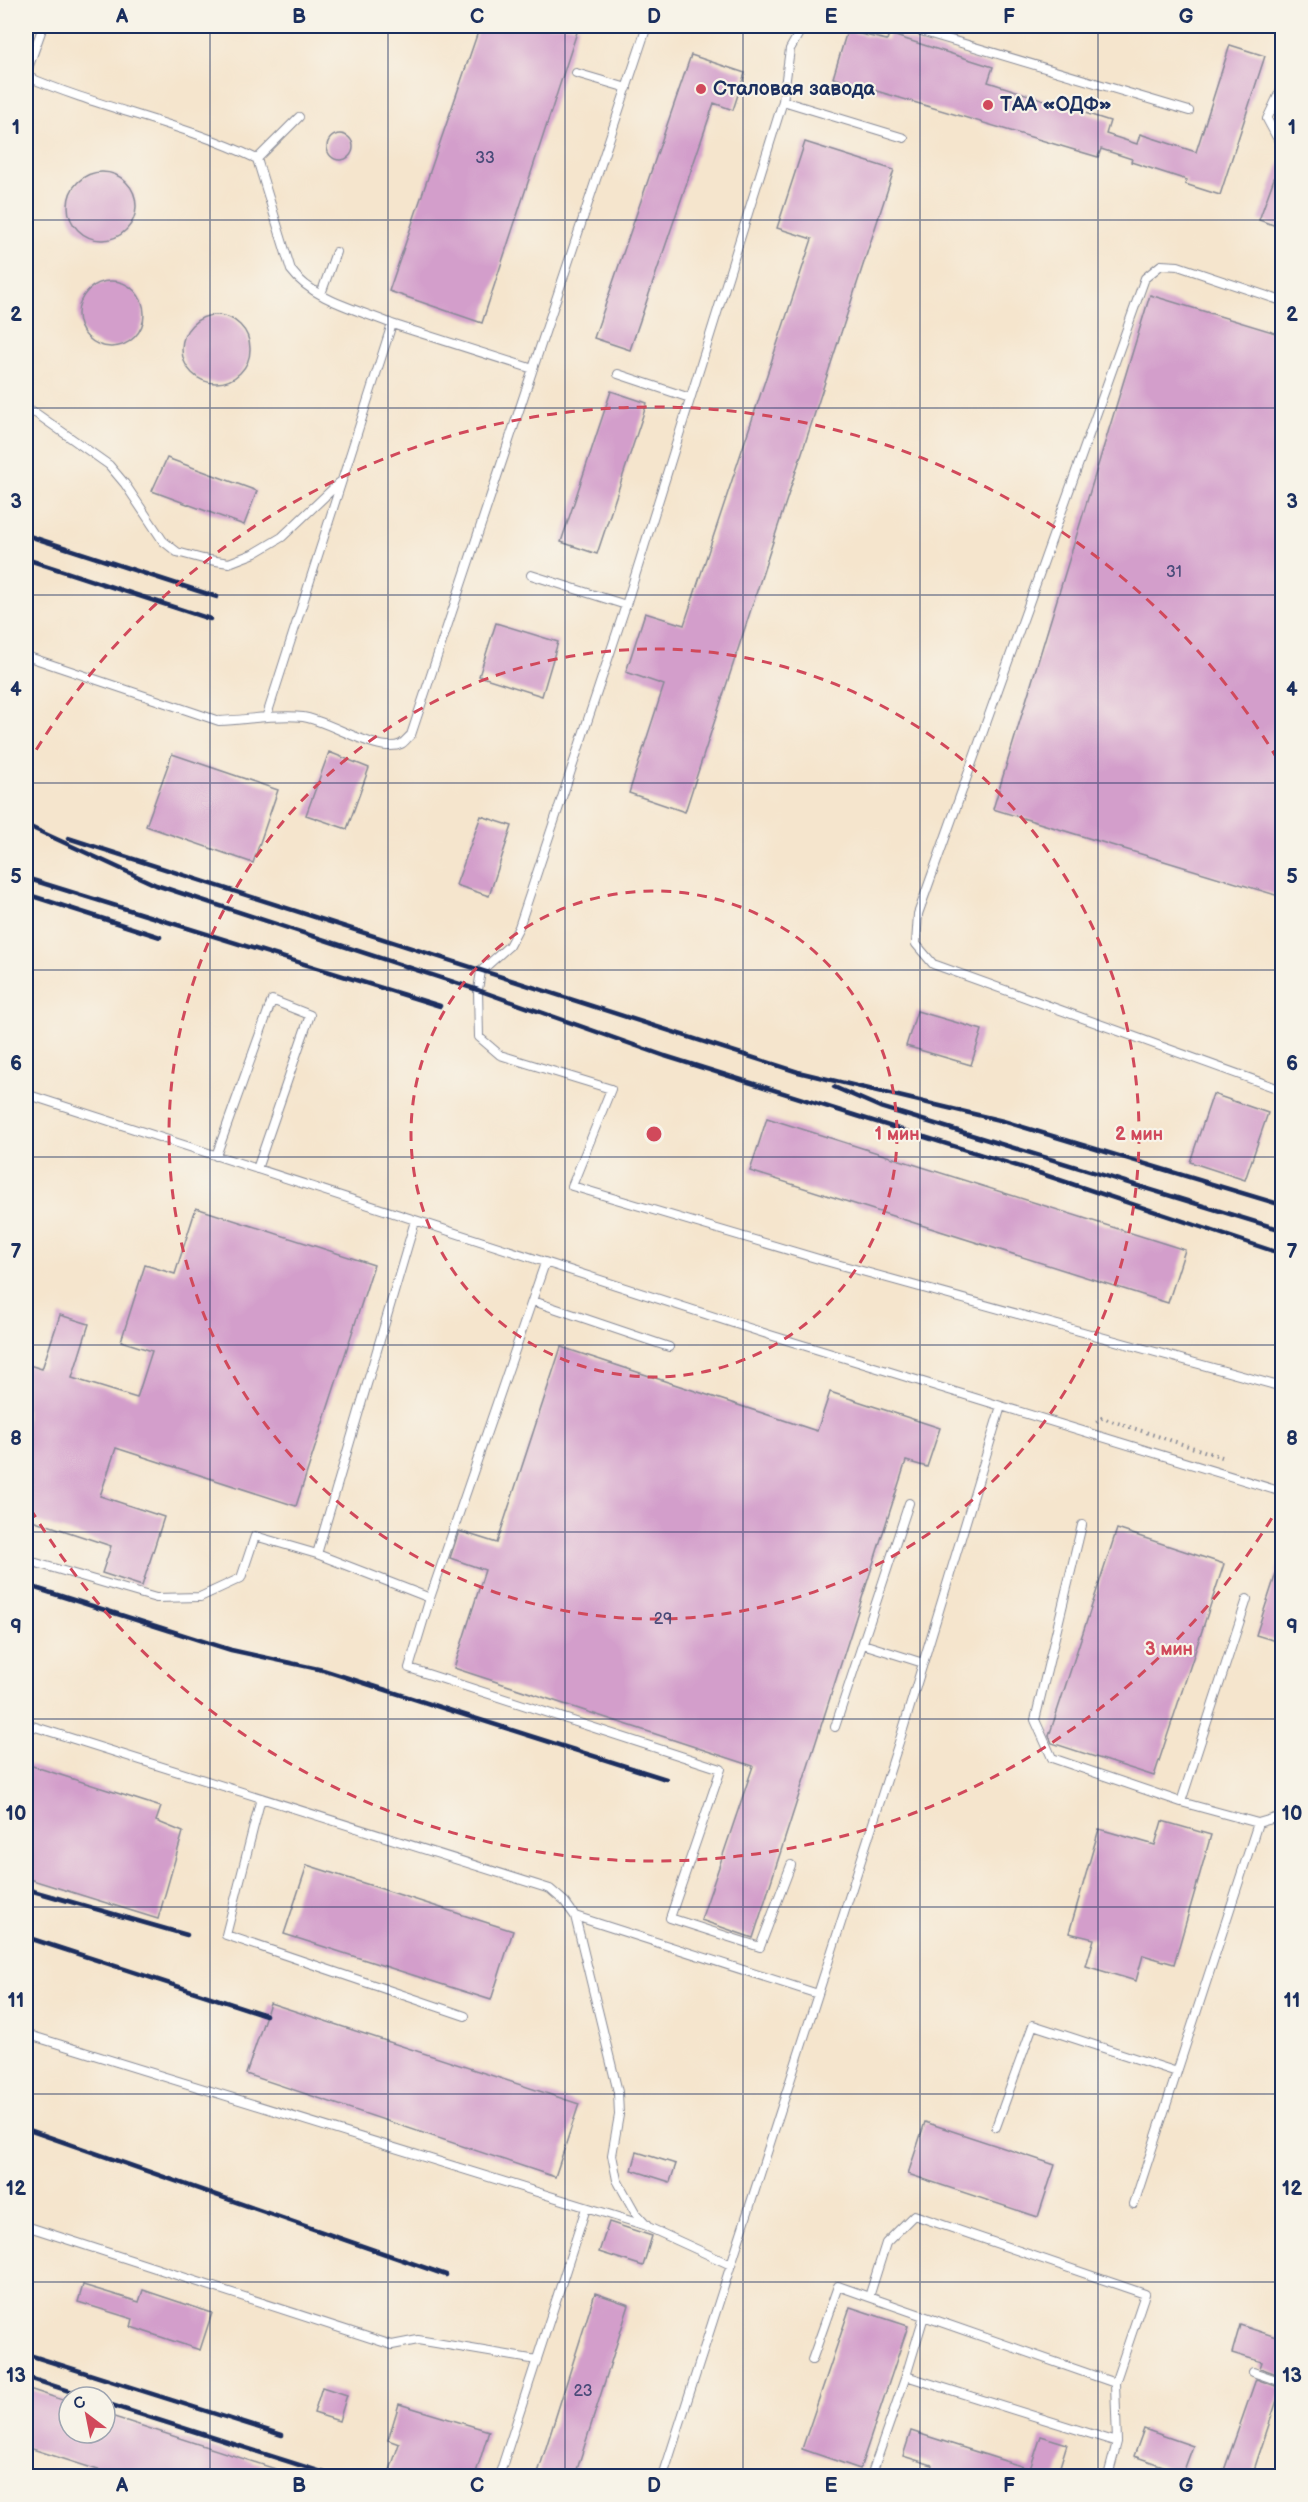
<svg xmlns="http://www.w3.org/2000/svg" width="1308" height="2502" font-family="'Balsamiq Sans',sans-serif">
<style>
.building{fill:#d39ecb}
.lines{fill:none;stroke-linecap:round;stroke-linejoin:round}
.service-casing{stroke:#888a96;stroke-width:10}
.path{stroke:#888a96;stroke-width:4;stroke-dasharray:1.5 4.5;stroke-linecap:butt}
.service{stroke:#fff;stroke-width:8}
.rail{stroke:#1b2f5e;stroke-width:4.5}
.grid{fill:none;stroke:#1b2f5e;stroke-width:1.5;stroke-opacity:0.55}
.ring{fill:none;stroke:#d1495b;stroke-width:3;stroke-dasharray:10 8}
.poi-dot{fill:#d1495b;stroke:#f7f3e8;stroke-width:2}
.labels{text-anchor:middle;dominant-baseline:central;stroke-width:4.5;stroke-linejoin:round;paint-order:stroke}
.number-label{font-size:16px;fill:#494b79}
.poi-label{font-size:20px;font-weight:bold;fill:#1b2f5e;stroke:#f7f3e8;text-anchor:start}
.centre{fill:#d1495b;stroke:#f7f3e8;stroke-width:3}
.ring-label{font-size:18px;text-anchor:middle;font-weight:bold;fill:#d1495b;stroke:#f7f3e8;stroke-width:4.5;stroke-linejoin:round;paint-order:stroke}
.neatline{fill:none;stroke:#1b2f5e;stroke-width:2}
.grid-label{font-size:20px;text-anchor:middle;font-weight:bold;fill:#1b2f5e}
</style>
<rect width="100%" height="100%" fill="#f7f3e8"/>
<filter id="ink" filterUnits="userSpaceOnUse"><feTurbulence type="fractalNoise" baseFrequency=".0167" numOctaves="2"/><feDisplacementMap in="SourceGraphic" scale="12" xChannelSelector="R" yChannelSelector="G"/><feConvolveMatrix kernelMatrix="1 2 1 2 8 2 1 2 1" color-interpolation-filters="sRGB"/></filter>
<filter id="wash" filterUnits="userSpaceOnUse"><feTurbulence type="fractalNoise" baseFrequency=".008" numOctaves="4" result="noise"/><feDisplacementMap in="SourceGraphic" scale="24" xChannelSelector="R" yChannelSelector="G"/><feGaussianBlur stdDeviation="1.35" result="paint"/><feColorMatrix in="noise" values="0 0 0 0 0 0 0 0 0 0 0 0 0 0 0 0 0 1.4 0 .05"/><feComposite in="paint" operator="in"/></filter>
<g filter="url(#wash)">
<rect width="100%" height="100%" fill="#f5e5cd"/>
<g id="blocks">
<path class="building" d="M 480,26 L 579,26 L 482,323 L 389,291 Z
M 847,31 L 887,40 L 889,34 L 993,67 L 988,82 L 1110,121 L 1106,134 L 1137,144 L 1140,134 L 1196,152 L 1230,45 L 1265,56 L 1220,195 L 1185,184 L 1187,180 L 1131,162 L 1132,159 L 1101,149 L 1098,157 L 833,78 Z
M 691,55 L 745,73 L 733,110 L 714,103 L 630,350 L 594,338 Z
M327 147a13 13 0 1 1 26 0a13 13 0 1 1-26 0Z
M 805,142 L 894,170 L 685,812 L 629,793 L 664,685 L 626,672 L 645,613 L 684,625 L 812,239 L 777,228 Z
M 1280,162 L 1282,163 L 1282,228 L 1259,220 Z
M68 206a34 34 0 1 1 68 0a34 34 0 1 1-68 0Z
M78 314a33 33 0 1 1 66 0a33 33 0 1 1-66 0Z
M 1150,295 L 1282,335 L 1282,897 L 993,809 Z
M182 349a34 34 0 1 1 68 0a34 34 0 1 1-68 0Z
M 611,391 L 647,403 L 597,554 L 561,542 Z
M 167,458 L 257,491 L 244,525 L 152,491 Z
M 496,623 L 558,642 L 542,696 L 479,676 Z
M 329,752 L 369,768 L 347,829 L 306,815 Z
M 172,754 L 278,790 L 253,863 L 146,826 Z
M 481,816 L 512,826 L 489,896 L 456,885 Z
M 917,1011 L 982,1030 L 971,1065 L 906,1046 Z
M 1213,1094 L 1268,1113 L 1245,1180 L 1190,1162 Z
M 767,1118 L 1185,1250 L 1168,1303 L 750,1171 Z
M 196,1208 L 374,1265 L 296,1506 L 116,1448 L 100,1496 L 164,1517 L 142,1586 L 102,1573 L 111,1546 L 26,1518 L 26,1364 L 42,1369 L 60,1315 L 89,1324 L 72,1378 L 137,1398 L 152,1351 L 121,1341 L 145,1265 L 175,1274 Z
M 561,1347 L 817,1431 L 830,1392 L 940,1428 L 927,1467 L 906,1461 L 753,1938 L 701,1920 L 753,1766 L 454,1668 L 485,1570 L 450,1558 L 459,1531 L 497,1543 Z
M 1117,1529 L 1224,1564 L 1154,1776 L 1052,1743 L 1049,1736 Z
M 1279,1564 L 1282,1565 L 1282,1643 L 1256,1635 Z
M 26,1764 L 161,1807 L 156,1821 L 183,1832 L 158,1919 L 26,1878 Z
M 1162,1821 L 1211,1835 L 1174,1964 L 1143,1955 L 1136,1981 L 1086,1966 L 1094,1939 L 1069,1933 L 1099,1829 L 1155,1845 Z
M 307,1865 L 513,1931 L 491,2000 L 284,1934 Z
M 270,2003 L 579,2104 L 555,2177 L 246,2074 Z
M 925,2122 L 1055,2165 L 1038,2217 L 908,2174 Z
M 637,2152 L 676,2164 L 670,2182 L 632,2170 Z
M 609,2222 L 652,2236 L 643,2266 L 599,2252 Z
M 83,2285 L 139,2302 L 143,2290 L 212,2313 L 200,2350 L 131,2327 L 133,2319 L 78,2302 Z
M 595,2293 L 629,2305 L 575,2476 L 537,2476 Z
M 850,2307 L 908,2326 L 860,2469 L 802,2449 Z
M 1240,2325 L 1282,2339 L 1282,2376 L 1260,2368 L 1262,2362 L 1232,2353 Z
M 1256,2379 L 1281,2388 L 1252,2476 L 1222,2476 Z
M 322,2387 L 347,2395 L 339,2421 L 314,2413 Z
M 26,2388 L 69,2402 L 69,2433 L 105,2433 L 105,2414 L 288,2473 L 288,2476 L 117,2476 L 26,2447 Z
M 399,2404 L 489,2431 L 475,2476 L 388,2476 L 399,2444 L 388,2440 Z
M 1144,2429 L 1193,2446 L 1183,2473 L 1134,2456 Z
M 911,2431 L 1030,2469 L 1041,2436 L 1067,2444 L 1057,2476 L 928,2476 L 932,2465 L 903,2456 Z"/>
</g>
</g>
<g filter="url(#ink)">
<use href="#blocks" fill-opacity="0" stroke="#888a96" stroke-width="1.5"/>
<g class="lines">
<defs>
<path id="service" d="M 803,26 L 790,49 L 783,101 L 626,605 L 519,927 L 509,946 L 481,971 L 478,990 L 479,1037 L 500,1055 L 611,1089 L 572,1186 L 822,1260 L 1282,1387
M 904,26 L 1189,111
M 576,73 L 627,88
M 26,74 L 43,26
M 26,76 C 101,109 183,123 257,159
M 1282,87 L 1267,119 L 1282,147
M 783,101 L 904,138
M 299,117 L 257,159 L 291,270 C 313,300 359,310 392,324
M 321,294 L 336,252
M 1282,301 L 1178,266 L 1161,265 L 1145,278 L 918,914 L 916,944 L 933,964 L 1282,1090
M 618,374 L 690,398
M 26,409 L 37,414 L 109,465 L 125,484 L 163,541 L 177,552 L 203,559 L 229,563 L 255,553 L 282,537 L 339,483
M 531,575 L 626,605
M 26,656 L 219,721 C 248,720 274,714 303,717 C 328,720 379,755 401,744 C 405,742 408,737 411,735 L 647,26
M 267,715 L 392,324 L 533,369
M 26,1094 L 770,1335 L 1001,1406
M 216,1156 L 272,1000 L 310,1015 L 257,1169
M 533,1301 L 669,1347
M 1082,1525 L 1035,1720 L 1052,1758 L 1181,1802 L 1258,1823 L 1282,1816
M 317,1554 L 430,1598 L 409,1668 L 721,1769 L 670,1918 L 760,1947 L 791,1865
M 26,1560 L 156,1598 L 200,1597 L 241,1578 L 255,1536 L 317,1554 L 415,1221
M 430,1598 L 545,1263
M 863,1644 L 923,1663
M 26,1724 L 550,1889 L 565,1902 L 575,1916 L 618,2092 L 619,2115 L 612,2155 L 617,2180 L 636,2214 L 648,2227 L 731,2265
M 835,1727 L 909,1503
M 261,1798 L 226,1935 L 465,2016
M 1181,1802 L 1247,1599
M 575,1916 L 818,1994
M 26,2034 L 647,2226
M 996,2127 L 1033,2025 L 1177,2072
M 1134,2204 L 1258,1823
M 26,2226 L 392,2345 L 418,2340 L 537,2360
M 924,2316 L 906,2376 L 1117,2442 L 1108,2476
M 812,2360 L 838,2286 L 869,2297 L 1115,2383 L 1145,2294 L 914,2215 L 886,2243 L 869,2297
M 1253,2372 L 1282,2382
M 1115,2383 L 1117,2442
M 26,2471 L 40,2476
M 499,2476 L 586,2208
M 663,2476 L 901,1736 L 1001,1406 L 1282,1492
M 871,2476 L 906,2376"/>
</defs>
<use href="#service" class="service-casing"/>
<path class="path" d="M 1096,1422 L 1102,1418 L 1222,1457"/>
<use href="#service" class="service"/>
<path class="rail" d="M 26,535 L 217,597
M 26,559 L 210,619
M 26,825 L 156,885 L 478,990 L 665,1056 L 1027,1169 L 1282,1254
M 68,838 L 798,1072 L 1003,1121 L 1282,1205
M 26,878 L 440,1006
M 26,894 L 160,937
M 834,1087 L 880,1107 L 1282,1230
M 26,1585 L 231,1650 L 323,1670 L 666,1779
M 26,1889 L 187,1935
M 26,1937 L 266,2015
M 26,2129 L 446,2275
M 26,2354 L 282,2435
M 26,2377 L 88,2397
M 105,2403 L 334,2476"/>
</g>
</g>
<path class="grid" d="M 210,26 L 210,2476M 388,26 L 388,2476M 565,26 L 565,2476M 743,26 L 743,2476M 920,26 L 920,2476M 1098,26 L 1098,2476M 26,220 L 1282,220M 26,408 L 1282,408M 26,595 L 1282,595M 26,783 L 1282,783M 26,970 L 1282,970M 26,1157 L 1282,1157M 26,1345 L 1282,1345M 26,1532 L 1282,1532M 26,1719 L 1282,1719M 26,1907 L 1282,1907M 26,2094 L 1282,2094M 26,2282 L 1282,2282"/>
<g class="ring">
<circle cx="654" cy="1134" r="243"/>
<circle cx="654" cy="1134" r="485"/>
<path d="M1281 1503A728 728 0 0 1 27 1503M27 765A728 728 0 0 1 1281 765"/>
</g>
<g class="poi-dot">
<circle cx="701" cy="89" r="6"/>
<circle cx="988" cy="105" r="6"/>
</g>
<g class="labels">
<g class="number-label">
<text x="485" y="158">33</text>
<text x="1174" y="572">31</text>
<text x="663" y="1619">29</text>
<text x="583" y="2391">23</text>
</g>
<g class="poi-label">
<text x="713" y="89">Сталовая завода</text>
<text x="1000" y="105">ТАА «ОДФ»</text>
</g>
</g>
<circle cx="654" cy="1134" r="9" class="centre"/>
<g class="ring-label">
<text x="897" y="1140">1 мин</text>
<text x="1139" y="1140">2 мин</text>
<text x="1169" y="1655">3 мин</text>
</g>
<rect width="1308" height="2502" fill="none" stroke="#f7f3e8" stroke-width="66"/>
<g transform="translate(87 2415) rotate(328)"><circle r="28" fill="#f7f3e8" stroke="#9fa5b1" stroke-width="1.5"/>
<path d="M0-4.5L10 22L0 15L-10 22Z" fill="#d1495b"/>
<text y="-9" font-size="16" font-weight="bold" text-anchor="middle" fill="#1b2f5e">С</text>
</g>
<rect x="33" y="33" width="1242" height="2436" class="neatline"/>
<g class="grid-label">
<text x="122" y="23">A</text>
<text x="299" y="23">B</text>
<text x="477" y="23">C</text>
<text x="654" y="23">D</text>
<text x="831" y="23">E</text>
<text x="1009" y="23">F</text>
<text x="1186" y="23">G</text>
<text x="16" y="134">1</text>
<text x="1292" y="134">1</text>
<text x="16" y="321">2</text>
<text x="1292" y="321">2</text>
<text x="16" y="508">3</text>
<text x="1292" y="508">3</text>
<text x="16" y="696">4</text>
<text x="1292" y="696">4</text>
<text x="16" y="883">5</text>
<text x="1292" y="883">5</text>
<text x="16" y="1070">6</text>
<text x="1292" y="1070">6</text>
<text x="16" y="1258">7</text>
<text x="1292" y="1258">7</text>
<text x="16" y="1445">8</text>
<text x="1292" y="1445">8</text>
<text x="16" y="1633">9</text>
<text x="1292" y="1633">9</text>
<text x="16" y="1820">10</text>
<text x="1292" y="1820">10</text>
<text x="16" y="2007">11</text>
<text x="1292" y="2007">11</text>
<text x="16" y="2195">12</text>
<text x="1292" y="2195">12</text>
<text x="16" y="2382">13</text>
<text x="1292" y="2382">13</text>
<text x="122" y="2492">A</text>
<text x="299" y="2492">B</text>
<text x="477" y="2492">C</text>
<text x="654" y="2492">D</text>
<text x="831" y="2492">E</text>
<text x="1009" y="2492">F</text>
<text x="1186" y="2492">G</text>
</g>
</svg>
